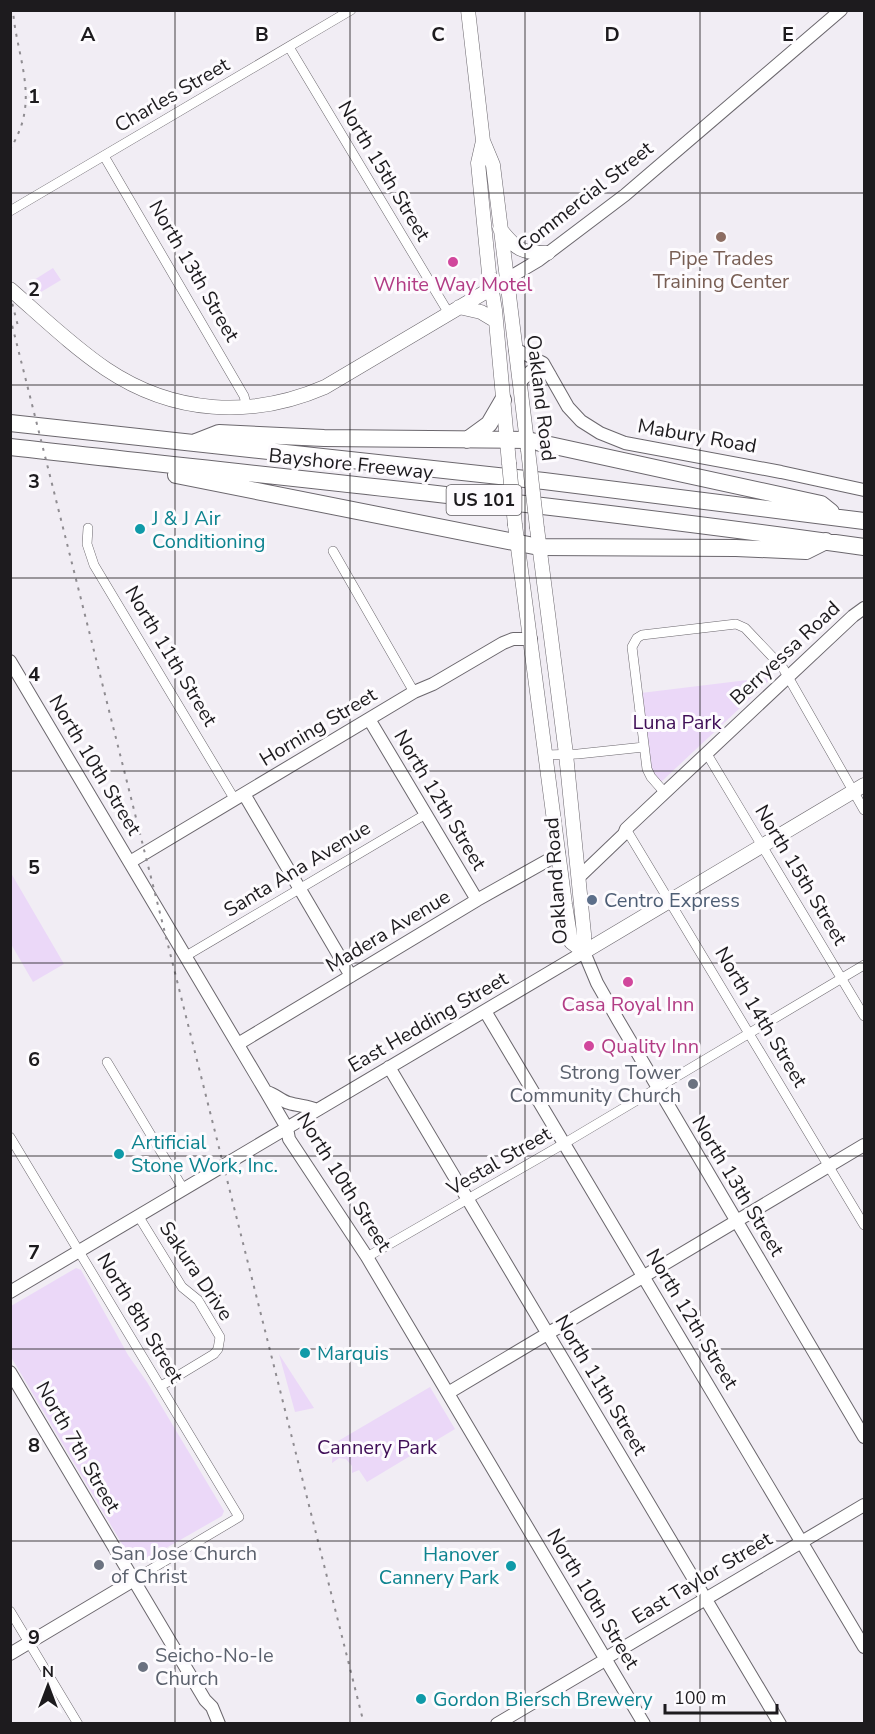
<svg xmlns="http://www.w3.org/2000/svg" width="875" height="1734" font-family="'Nunito Sans',sans-serif">
<style>
.green{fill:#ebd8f8}
.lines{fill:none;stroke-linecap:round;stroke-linejoin:round}
.street-casing{stroke:#6b676d;stroke-width:10}
.secondary-casing{stroke:#6b676d;stroke-width:14}
.primary-casing{stroke:#6b676d;stroke-width:15}
.highway-casing{stroke:#6b676d;stroke-width:18}
.street{stroke:#fff;stroke-width:9}
.secondary{stroke:#fff;stroke-width:12}
.primary{stroke:#fff;stroke-width:14}
.highway{stroke:#fff;stroke-width:16}
.rail{stroke:#8f8c91;stroke-width:2;stroke-dasharray:3 6;stroke-linecap:butt}
.primary-bridge-casing{stroke:#6b676d;stroke-width:15;stroke-linecap:butt}
.primary-bridge{stroke:#fff;stroke-width:14}
.grid{fill:none;stroke:#1d1b1e;stroke-width:1.5;stroke-opacity:0.55}
.education-dot{fill:#8d6e63;stroke:#fdfbfe;stroke-width:2}
.hotel-dot{fill:#d1479c;stroke:#fdfbfe;stroke-width:2}
.culture-dot{fill:#0f9aa8;stroke:#fdfbfe;stroke-width:2}
.service-dot{fill:#5c6f8a;stroke:#fdfbfe;stroke-width:2}
.worship-dot{fill:#6b7280;stroke:#fdfbfe;stroke-width:2}
.labels{text-anchor:middle;dominant-baseline:central;stroke-width:6;stroke-linejoin:round;paint-order:stroke}
.shield{fill:#fdfbfe;stroke:#605e61;stroke-width:1.5}
.shield-label{font-size:18px;font-weight:bold;fill:#1d1b1e}
.street-label{font-size:20px;fill:#1d1b1e;stroke:#fdfbfe}
.education-label{font-size:20px;fill:#785e54;stroke:#fdfbfe}
.hotel-label{font-size:20px;fill:#b23c85;stroke:#fdfbfe}
.culture-label{font-size:20px;fill:#0d838f;stroke:#fdfbfe;text-anchor:start}
.park-label{font-size:20px;fill:#3f0e57;stroke:#fdfbfe}
.service-label{font-size:20px;fill:#4e5e75;stroke:#fdfbfe;text-anchor:start}
.worship-label{font-size:20px;fill:#5b616d;stroke:#fdfbfe;text-anchor:start}
.grid-label{font-size:20px;text-anchor:middle;font-weight:bold;fill:#1d1b1e;stroke:#fdfbfe;stroke-width:6;stroke-linejoin:round;paint-order:stroke}
</style>
<rect width="100%" height="100%" fill="#f1edf4"/>
<path class="green" d="M 53,268 L 61,280 L 41,292 L 34,280 Z
M 773,677 L 661,782 L 652,772 L 641,693 Z
M 11,873 L 64,964 L 33,982 L 11,944 Z
M 76,1268 L 81,1270 L 128,1355 L 147,1382 L 224,1511 L 222,1516 L 140,1563 L 131,1559 L 11,1357 L 11,1306 Z
M 279,1354 L 314,1408 L 295,1412 Z
M 430,1387 L 455,1429 L 367,1482 L 359,1470 L 352,1473 L 352,1466 L 346,1459 L 339,1458 L 332,1463 L 333,1444 Z"/>
<g class="lines">
<defs>
<path id="street" d="M 289,47 L 448,312
M 104,156 L 244,396 L 247,408
M 10,211 L 351,10
M 88,528 L 87,544 L 94,565 L 235,800
M 333,551 L 414,692
M 707,754 L 864,1016
M 546,755 L 578,754 L 644,747
M 665,793 L 651,777 L 647,769 L 632,647 L 637,638 L 642,635 L 736,624 L 745,628 L 783,668 L 864,810
M 626,829 L 864,1225
M 186,956 L 426,814
M 107,1062 L 184,1190
M 10,1137 L 239,1517 L 138,1577
M 139,1217 L 182,1287 L 198,1300 L 220,1337 L 218,1349 L 214,1354 L 161,1386
M 367,1257 L 565,1143 L 864,965
M 10,1611 L 78,1724"/>
<path id="secondary" d="M 492,288 L 539,260 L 625,195 L 841,10
M 515,349 L 543,363 L 568,407 L 581,421 L 600,433 L 625,443 L 781,472 L 864,490
M 520,382 L 531,371 L 541,371 L 550,375
M 10,661 L 266,1092 L 287,1128 L 289,1139 L 367,1257 L 644,1724
M 369,719 L 477,900
M 244,794 L 351,976
M 130,862 L 414,692 L 433,684 L 503,643 L 513,639 L 531,639
M 578,878 L 624,834 L 626,829 L 853,616 L 864,608
M 485,1011 L 864,1647
M 238,1044 L 477,900 L 559,854
M 389,1067 L 780,1724
M 267,1092 C 275,1094 281,1101 289,1103 C 299,1106 308,1106 317,1110
M 10,1292 L 584,952 L 597,983 L 618,1020 L 864,1437
M 10,1372 L 130,1574
M 448,1393 L 864,1145
M 136,1584 L 205,1700 L 212,1707 L 219,1724
M 10,1654 L 129,1583
M 497,1724 L 600,1663 L 611,1655 L 864,1505"/>
<path id="primary" d="M 468,10 L 483,141 L 493,165 L 528,450
M 483,141 L 478,163 L 489,273 L 495,310 L 509,463
M 500,229 C 517,250 521,253 548,253
M 10,289 C 41,316 72,346 106,369 C 173,414 251,419 325,387 L 492,288
M 459,307 L 481,312 L 496,321
M 515,525 L 565,904 L 571,942 L 584,952
M 537,528 L 566,754 L 584,934 L 584,952
M 584,952 L 864,785"/>
<path id="highway" d="M 10,423 L 544,481 L 864,521
M 467,440 L 489,424 L 503,400
M 196,442 L 219,433 L 324,438 L 527,440 L 821,504 L 831,512
M 10,447 C 295,479 581,507 864,547
M 176,475 L 539,547 L 736,548 L 806,551 L 826,541"/>
</defs>
<use href="#street" class="street-casing"/>
<use href="#secondary" class="secondary-casing"/>
<use href="#primary" class="primary-casing"/>
<use href="#highway" class="highway-casing"/>
<use href="#street" class="street"/>
<use href="#secondary" class="secondary"/>
<use href="#primary" class="primary"/>
<use href="#highway" class="highway"/>
<path class="rail" d="M 10,150 C 16,139 22,127 24,115 C 31,81 15,44 13,10
M 10,295 L 18,326
M 10,317 L 364,1724"/>
<defs>
<path id="primary-bridge" d="M 528,450 L 537,528
M 509,463 L 515,525"/>
</defs>
<use href="#primary-bridge" class="primary-bridge-casing"/>
<use href="#primary-bridge" class="primary-bridge"/>
</g>
<path class="grid" d="M 175,10 L 175,1724M 350,10 L 350,1724M 525,10 L 525,1724M 700,10 L 700,1724M 10,193 L 864,193M 10,385 L 864,385M 10,578 L 864,578M 10,771 L 864,771M 10,963 L 864,963M 10,1156 L 864,1156M 10,1349 L 864,1349M 10,1541 L 864,1541"/>
<circle class="education-dot" cx="721" cy="237" r="6"/>
<g class="hotel-dot">
<circle cx="453" cy="262" r="6"/>
<circle cx="628" cy="982" r="6"/>
<circle cx="589" cy="1046" r="6"/>
</g>
<g class="culture-dot">
<circle cx="140" cy="529" r="6"/>
<circle cx="119" cy="1154" r="6"/>
<circle cx="305" cy="1353" r="6"/>
<circle cx="511" cy="1566" r="6"/>
<circle cx="421" cy="1699" r="6"/>
</g>
<circle class="service-dot" cx="592" cy="900" r="6"/>
<g class="worship-dot">
<circle cx="693" cy="1084" r="6"/>
<circle cx="99" cy="1565" r="6"/>
<circle cx="143" cy="1667" r="6"/>
</g>
<g class="labels">
<rect class="shield" x="446.5" y="485" width="75" height="30" rx="4.5"/>
<g class="shield-label">
<text x="484" y="500">US 101</text>
</g>
<g class="street-label">
<text transform="translate(172 95) rotate(-30)">Charles Street</text>
<text transform="translate(384 171) rotate(59)">North 15th Street</text>
<text transform="translate(585 197) rotate(-38)">Commercial Street</text>
<text transform="translate(194 271) rotate(60)">North 13th Street</text>
<text transform="translate(541 398) rotate(83)">Oakland Road</text>
<text transform="translate(697 436) rotate(10)">Mabury Road</text>
<text transform="translate(351 464) rotate(6)">Bayshore Freeway</text>
<text transform="translate(785 653) rotate(-43)">Berryessa Road</text>
<text transform="translate(171 656) rotate(59)">North 11th Street</text>
<text transform="translate(318 727) rotate(-31)">Horning Street</text>
<text transform="translate(95 765) rotate(59)">North 10th Street</text>
<text transform="translate(440 800) rotate(59)">North 12th Street</text>
<text transform="translate(297 869) rotate(-31)">Santa Ana Avenue</text>
<text transform="translate(801 875) rotate(59)">North 15th Street</text>
<text transform="translate(556 881) rotate(-94)">Oakland Road</text>
<text transform="translate(388 931) rotate(-31)">Madera Avenue</text>
<text transform="translate(761 1017) rotate(59)">North 14th Street</text>
<text transform="translate(428 1022) rotate(-30)">East Hedding Street</text>
<text transform="translate(499 1161) rotate(-30)">Vestal Street</text>
<text transform="translate(344 1182) rotate(58)">North 10th Street</text>
<text transform="translate(738 1186) rotate(59)">North 13th Street</text>
<text transform="translate(196 1271) rotate(56)">Sakura Drive</text>
<text transform="translate(140 1318) rotate(59)">North 8th Street</text>
<text transform="translate(692 1319) rotate(59)">North 12th Street</text>
<text transform="translate(601 1385) rotate(59)">North 11th Street</text>
<text transform="translate(78 1447) rotate(60)">North 7th Street</text>
<text transform="translate(702 1578) rotate(-31)">East Taylor Street</text>
<text transform="translate(593 1599) rotate(59)">North 10th Street</text>
</g>
<g class="education-label">
<text x="721" y="258">Pipe Trades<tspan x="721" dy="23">Training Center</tspan></text>
</g>
<g class="hotel-label">
<text x="453" y="284">White Way Motel</text>
<text x="628" y="1004">Casa Royal Inn</text>
<text x="601" y="1046" text-anchor="start">Quality Inn</text>
</g>
<g class="culture-label">
<text x="152" y="518">J &amp; J Air<tspan x="152" dy="23">Conditioning</tspan></text>
<text x="131" y="1142">Artificial<tspan x="131" dy="23">Stone Work, Inc.</tspan></text>
<text x="317" y="1353">Marquis</text>
<text x="499" y="1554" text-anchor="end">Hanover<tspan x="499" dy="23">Cannery Park</tspan></text>
<text x="433" y="1699">Gordon Biersch Brewery</text>
</g>
<g class="park-label">
<text x="677" y="722">Luna Park</text>
<text x="377" y="1447">Cannery Park</text>
</g>
<g class="service-label">
<text x="604" y="900">Centro Express</text>
</g>
<g class="worship-label">
<text x="681" y="1072" text-anchor="end">Strong Tower<tspan x="681" dy="23">Community Church</tspan></text>
<text x="111" y="1553">San Jose Church<tspan x="111" dy="23">of Christ</tspan></text>
<text x="155" y="1655">Seicho-No-Ie<tspan x="155" dy="23">Church</tspan></text>
</g>
</g>
<g class="grid-label">
<text x="88" y="41">A</text>
<text x="262" y="41">B</text>
<text x="438" y="41">C</text>
<text x="612" y="41">D</text>
<text x="788" y="41">E</text>
<text x="34" y="103">1</text>
<text x="34" y="296">2</text>
<text x="34" y="488">3</text>
<text x="34" y="681">4</text>
<text x="34" y="874">5</text>
<text x="34" y="1066">6</text>
<text x="34" y="1259">7</text>
<text x="34" y="1452">8</text>
<text x="34" y="1644">9</text>
</g>
<rect width="875" height="1734" fill="none" stroke="#1d1b1e" stroke-width="24"/>
<g transform="translate(48 1686)" stroke="#fdfbfe" stroke-width="4.5" paint-order="stroke">
<path d="M0-4.5L10 22L0 15L-10 22Z" fill="#1d1b1e"/>
<text y="-9" font-size="16" font-weight="bold" text-anchor="middle" fill="#1d1b1e">N</text>
</g>
<path d="M665 1704v9h112v-9" fill="none" stroke="#1d1b1e" stroke-width="3"/>
<text x="674" y="1704" font-size="18" fill="#1d1b1e" stroke="#fdfbfe" stroke-width="4.5" paint-order="stroke">100 m</text>
</svg>
